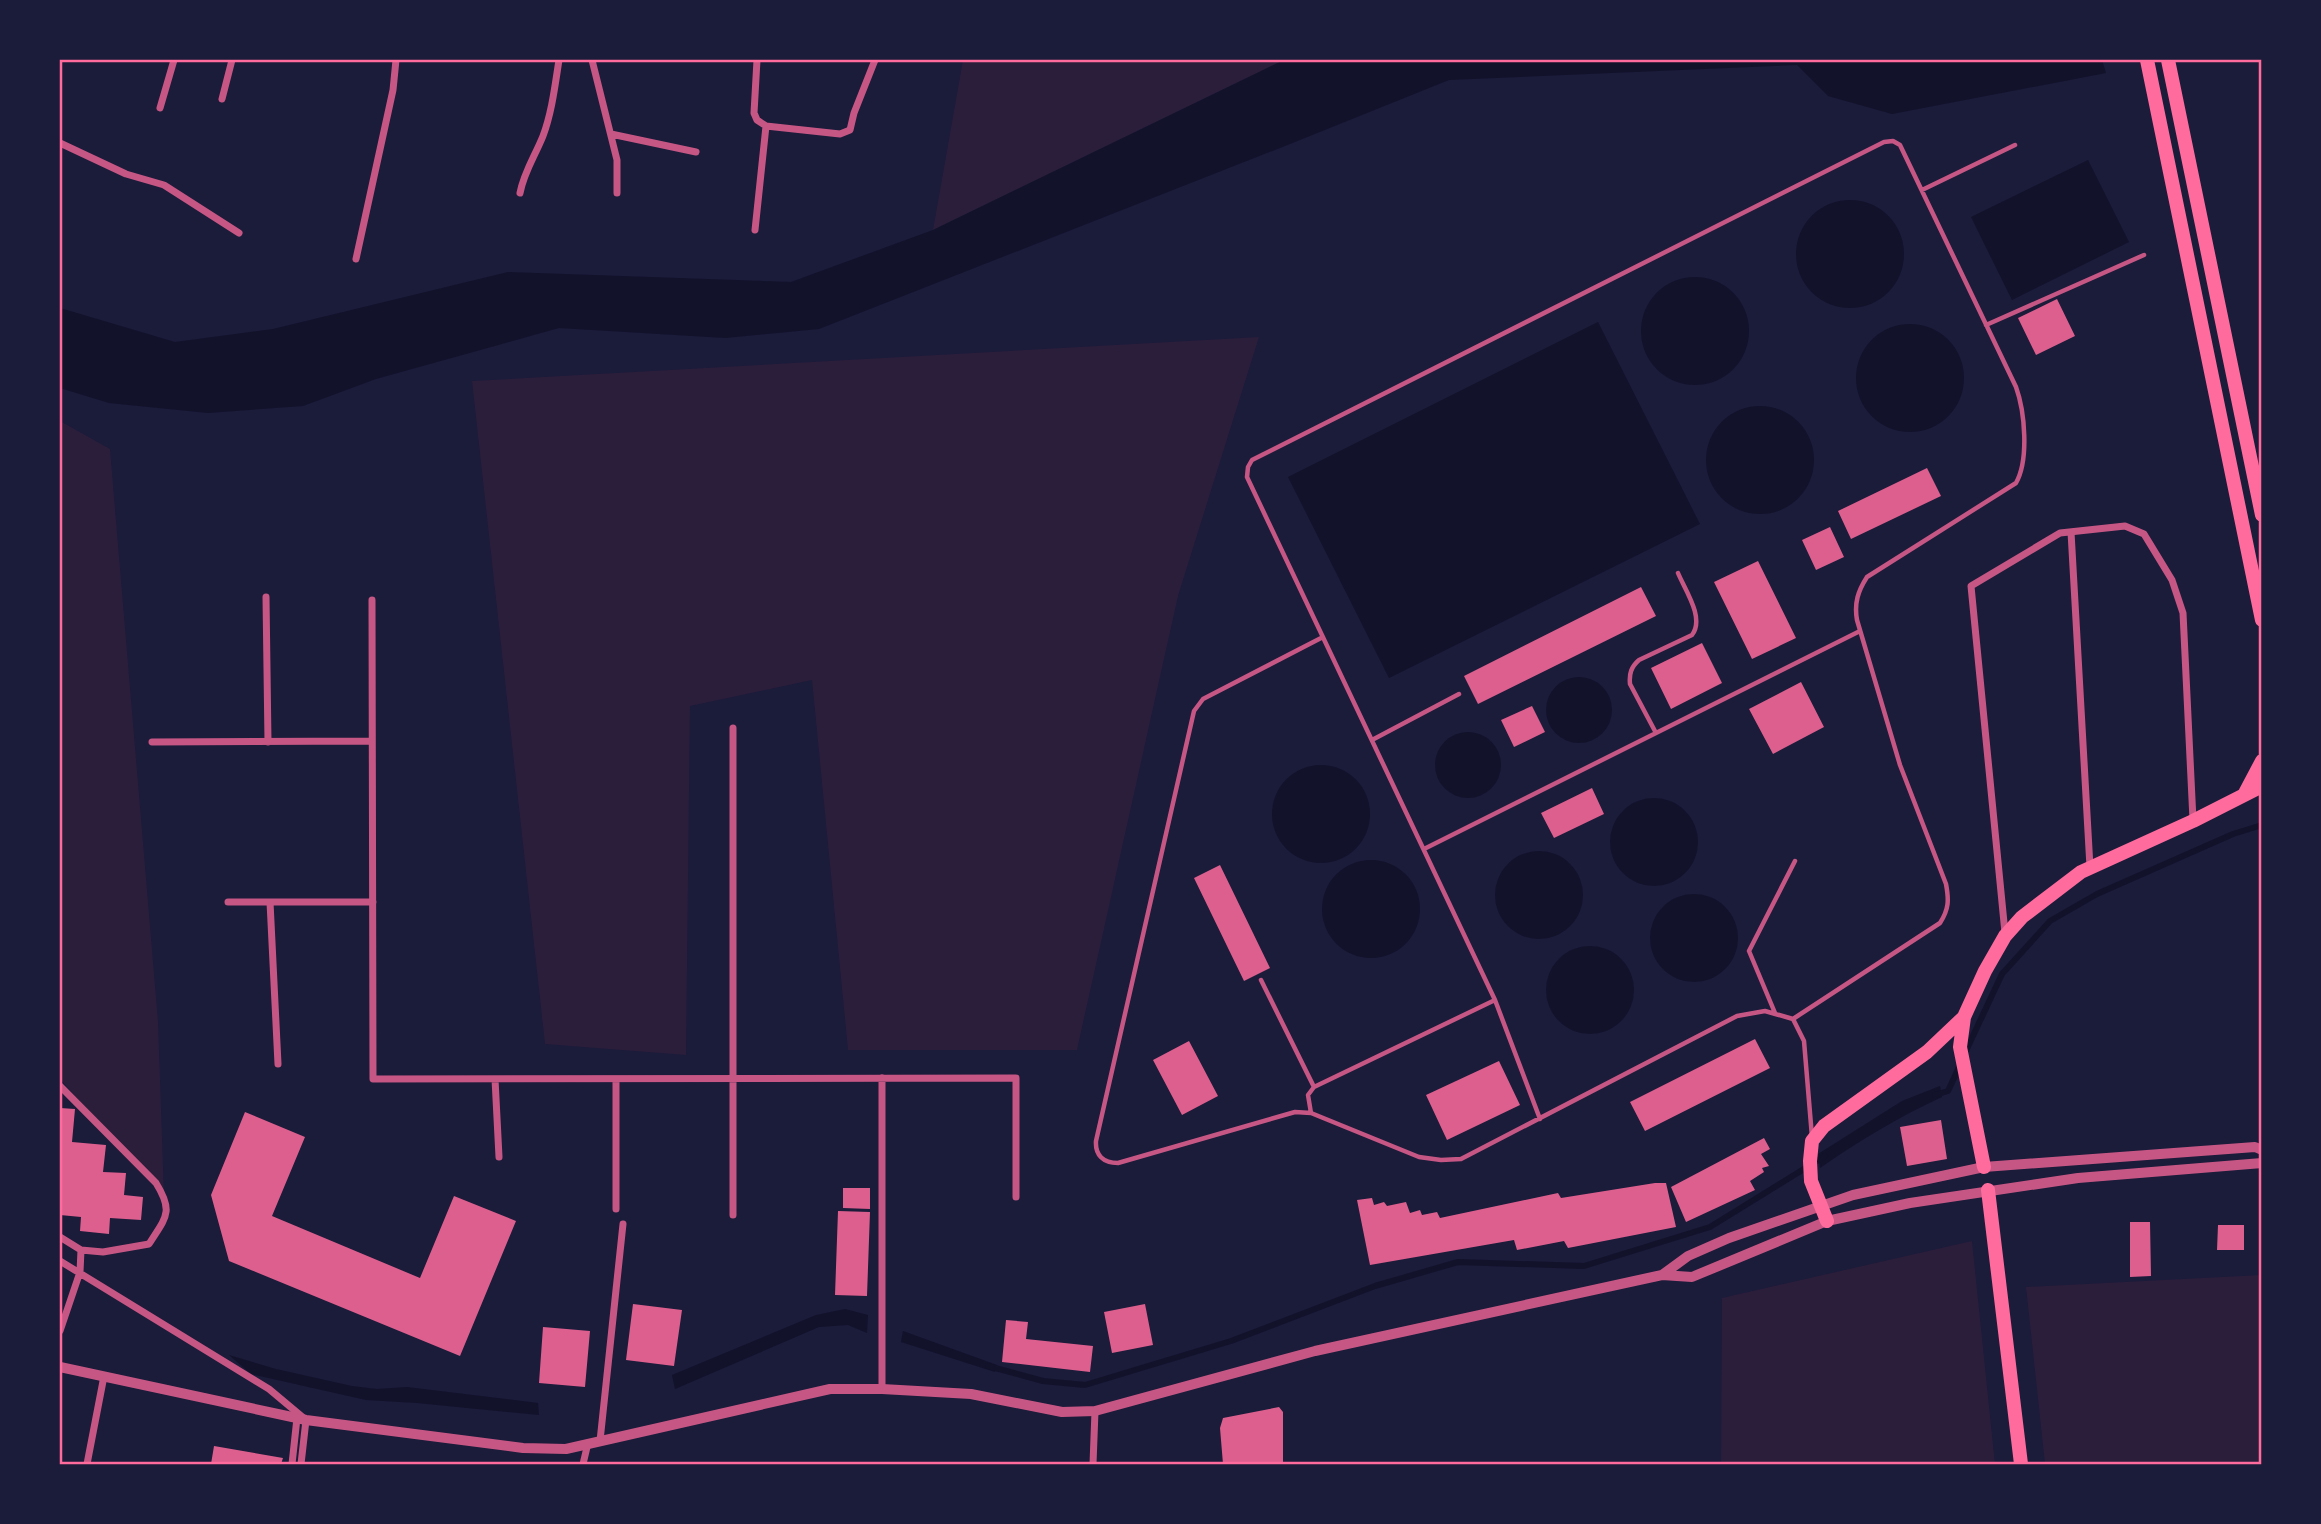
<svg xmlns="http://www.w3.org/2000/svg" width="2321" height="1524" font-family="Barlow,sans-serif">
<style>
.green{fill:#2a1e3b}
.water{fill:#12122b}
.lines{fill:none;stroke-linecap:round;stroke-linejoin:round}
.stream{stroke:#12122b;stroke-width:6}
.building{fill:#dd5f8e}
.service{stroke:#c65784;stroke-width:4.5}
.minor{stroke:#c65784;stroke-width:7}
.tertiary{stroke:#c65784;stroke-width:10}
.primary{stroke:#ff6b9d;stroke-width:14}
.neatline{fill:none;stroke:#ff6b9d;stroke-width:2.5}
</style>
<rect width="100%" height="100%" fill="#1b1b3a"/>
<path class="green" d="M 963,60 L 1284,60 L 933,230 Z
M 1259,337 L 1178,596 L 1077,1050 L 848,1050 L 812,680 L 690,706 L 686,1055 L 545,1044 L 472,381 Z
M 60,421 L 110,449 L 158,1021 L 164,1195 L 60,1079 Z
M 1972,1241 L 1995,1464 L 1721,1464 L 1722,1298 Z
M 2261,1275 L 2261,1464 L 2045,1464 L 2026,1287 Z"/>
<path class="water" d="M 1284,60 L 2102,60 L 2106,73 L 1892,114 L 1828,96 L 1797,65 L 1449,80 L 1285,146 L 819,329 L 725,338 L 559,328 L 376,379 L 303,406 L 208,413 L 109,403 L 60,388 L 60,308 L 175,342 L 273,329 L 508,272 L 791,282 L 933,230 Z
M 2088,160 L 2129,242 L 2012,300 L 1971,217 Z
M1796 254a54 54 0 1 1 108 0a54 54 0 1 1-108 0Z
M1641 331a54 54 0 1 1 108 0a54 54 0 1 1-108 0Z
M 1598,322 L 1700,524 L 1389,678 L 1288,477 Z
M1856 378a54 54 0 1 1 108 0a54 54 0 1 1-108 0Z
M1706 460a54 54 0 1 1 108 0a54 54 0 1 1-108 0Z
M1546 710a33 33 0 1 1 66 0a33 33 0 1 1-66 0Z
M1435 765a33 33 0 1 1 66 0a33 33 0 1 1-66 0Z
M1272 814a49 49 0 1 1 98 0a49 49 0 1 1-98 0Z
M1610 842a44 44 0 1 1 88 0a44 44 0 1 1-88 0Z
M1495 895a44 44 0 1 1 88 0a44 44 0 1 1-88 0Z
M1322 909a49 49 0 1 1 98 0a49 49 0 1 1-98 0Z
M1650 938a44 44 0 1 1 88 0a44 44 0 1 1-88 0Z
M1546 990a44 44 0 1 1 88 0a44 44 0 1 1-88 0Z
M 1940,1086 L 1942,1097 C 1898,1117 1859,1141 1820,1168 L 1818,1154 L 1902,1101 Z
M 845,1309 L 868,1315 L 867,1333 L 848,1325 L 819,1327 L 675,1389 L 672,1375 L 816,1315 Z
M 903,1331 L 997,1365 L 995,1372 L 901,1342 Z
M 229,1355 L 276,1369 L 352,1386 L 377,1389 L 407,1387 L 538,1403 L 539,1415 L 417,1403 L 366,1400 L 251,1374 Z"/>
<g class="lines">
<path class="stream" d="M 1964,1055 L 2002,974 L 2050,921 L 2097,894 L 2233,834 L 2262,825
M 1935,1095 L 1948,1091 L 1960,1065
M 988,1366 L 1043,1381 L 1085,1385 L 1231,1341 L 1375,1286 L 1458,1262 L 1584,1266 L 1710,1227 L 1825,1156"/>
</g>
<path class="building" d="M 2057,299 L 2075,336 L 2036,355 L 2018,318 Z
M 1927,468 L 1941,496 L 1851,539 L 1838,511 Z
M 1830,527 L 1844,557 L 1816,570 L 1802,540 Z
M 1758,561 L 1796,638 L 1752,659 L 1714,582 Z
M 1641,587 L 1656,616 L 1478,704 L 1464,676 Z
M 1702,643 L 1722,683 L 1671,709 L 1651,668 Z
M 1801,682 L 1824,727 L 1773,754 L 1749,709 Z
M 1532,706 L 1545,732 L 1514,747 L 1501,720 Z
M 1592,788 L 1604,814 L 1554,838 L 1541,813 Z
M 1220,865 L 1270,968 L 1244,981 L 1194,878 Z
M 1755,1039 L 1770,1068 L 1645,1131 L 1630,1102 Z
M 1189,1041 L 1218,1096 L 1182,1115 L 1153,1060 Z
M 1499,1061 L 1520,1105 L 1447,1140 L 1426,1095 Z
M 60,1108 L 75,1109 L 72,1142 L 106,1145 L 103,1172 L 126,1173 L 124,1195 L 143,1197 L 141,1220 L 110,1218 L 109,1234 L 80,1231 L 81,1217 L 60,1215 Z
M 245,1112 L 305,1137 L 272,1216 L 420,1278 L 454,1196 L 516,1221 L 460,1356 L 229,1261 L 211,1195 Z
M 1941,1120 L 1947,1159 L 1907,1166 L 1900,1127 Z
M 1764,1138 L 1770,1149 L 1761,1154 L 1769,1166 L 1762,1168 L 1764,1172 L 1750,1181 L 1755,1190 L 1686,1222 L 1671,1187 Z
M 1655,1183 L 1666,1183 L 1676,1227 L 1568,1248 L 1564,1241 L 1517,1250 L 1514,1240 L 1370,1265 L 1357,1200 L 1372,1198 L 1374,1205 L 1384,1202 L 1387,1206 L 1406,1202 L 1410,1213 L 1420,1210 L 1422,1215 L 1437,1212 L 1440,1218 L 1558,1193 L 1561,1198 Z
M 843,1188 L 870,1188 L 870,1209 L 843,1208 Z
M 838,1211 L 870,1212 L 867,1296 L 835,1295 Z
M 2130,1222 L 2150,1222 L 2151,1276 L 2130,1277 Z
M 2218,1225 L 2244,1225 L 2244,1250 L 2217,1250 Z
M 633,1304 L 682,1310 L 674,1366 L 626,1360 Z
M 1145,1304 L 1153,1345 L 1112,1353 L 1104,1312 Z
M 1006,1320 L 1028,1322 L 1026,1339 L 1093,1346 L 1090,1372 L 1002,1362 Z
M 543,1327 L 590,1331 L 585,1387 L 539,1383 Z
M 1279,1407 L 1283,1412 L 1283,1464 L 1223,1464 L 1220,1428 L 1223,1418 Z
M 214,1446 L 283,1458 L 281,1464 L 211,1464 Z"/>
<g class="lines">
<path class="service" d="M 1922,190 L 2015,145
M 1986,325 L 2144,255
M 1323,637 L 1203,699 L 1194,711 L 1096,1141 C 1095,1155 1103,1163 1118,1163 L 1295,1112 L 1311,1113 L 1419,1157 L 1441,1160 L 1461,1159 L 1737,1016 L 1765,1011 L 1793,1019 L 1804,1041 L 1812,1137
M 1656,733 L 1630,684 C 1629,674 1631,667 1639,660 L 1692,635 C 1705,618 1685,590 1678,573
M 1372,740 L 1459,694
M 1424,849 L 1860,631
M 1261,980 L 1314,1087
M 1775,1013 L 1749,951 L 1795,861
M 1311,1113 L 1308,1095 L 1314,1087 L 1495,1000
M 1540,1119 L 1495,1000 L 1247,477 L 1248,467 L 1252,460 L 1884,142 L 1893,141 L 1900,145 L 2016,387 C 2025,412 2029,460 2016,483 L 1867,577 C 1858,591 1854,603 1857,620 L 1900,765 L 1946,884 C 1949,900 1949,909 1940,923 L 1793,1019"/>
<path class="minor" d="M 592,60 L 617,160 L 617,193
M 757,60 L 754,113 L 757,120 L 766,126 L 840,134 L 850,130 L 854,113 L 875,60
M 222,99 L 232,60
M 160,108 L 174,60
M 611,134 L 696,152
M 60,143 L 126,174 L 164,185 L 239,233
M 520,193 C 524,172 535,156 543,136 C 552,112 555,85 559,60
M 755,230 L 766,126
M 356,259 L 393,90 L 396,60
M 2071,532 L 2090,867
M 266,597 L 268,742
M 372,600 L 373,1079 L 1016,1078 L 1016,1197
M 733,728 L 733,1215
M 152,742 L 372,741
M 228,902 L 373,902
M 270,902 L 278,1064
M 2005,933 L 1971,586 L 2060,533 L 2125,526 L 2144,534 L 2172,580 L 2183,613 L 2193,820
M 882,1078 L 882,1389
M 495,1079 L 499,1157
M 616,1079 L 616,1209
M 60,1086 L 156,1183 C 174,1212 166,1217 149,1244 L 103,1252 L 81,1250 L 60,1237
M 60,1261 L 269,1389 L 306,1420 L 301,1464
M 60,1331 L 80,1272 L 81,1250
M 600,1441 L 623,1224
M 87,1464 L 104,1376
M 292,1464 L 297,1418
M 583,1464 L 588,1443
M 1093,1464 L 1095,1411"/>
<path class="tertiary" d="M 1662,1275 L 1688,1256 L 1729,1238 L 1853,1195 L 1984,1167 L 2255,1147 L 2262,1150
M 60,1367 L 306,1420 L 523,1448 L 566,1449 L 830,1389 L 882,1389 L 971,1394 L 1062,1412 L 1095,1411 L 1315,1351 L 1662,1275 L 1692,1277 L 1827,1221 L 1910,1203 L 2078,1178 L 2262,1163"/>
<path class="primary" d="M 2147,60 L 2262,620
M 2168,60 L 2262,515
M 2244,795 L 2262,761
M 1984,1167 L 1960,1047 L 1964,1017 L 1985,971 L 2005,936 L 2022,917 L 2081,872 L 2193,821 L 2262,786
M 1988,1190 L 2021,1464
M 1827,1221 L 1811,1181 L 1810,1161 L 1812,1141 L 1824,1126 L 1927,1052 L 1964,1017"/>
</g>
<rect width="2321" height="1524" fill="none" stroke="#1b1b3a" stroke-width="122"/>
<rect x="61" y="61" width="2199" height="1402" class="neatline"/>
</svg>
